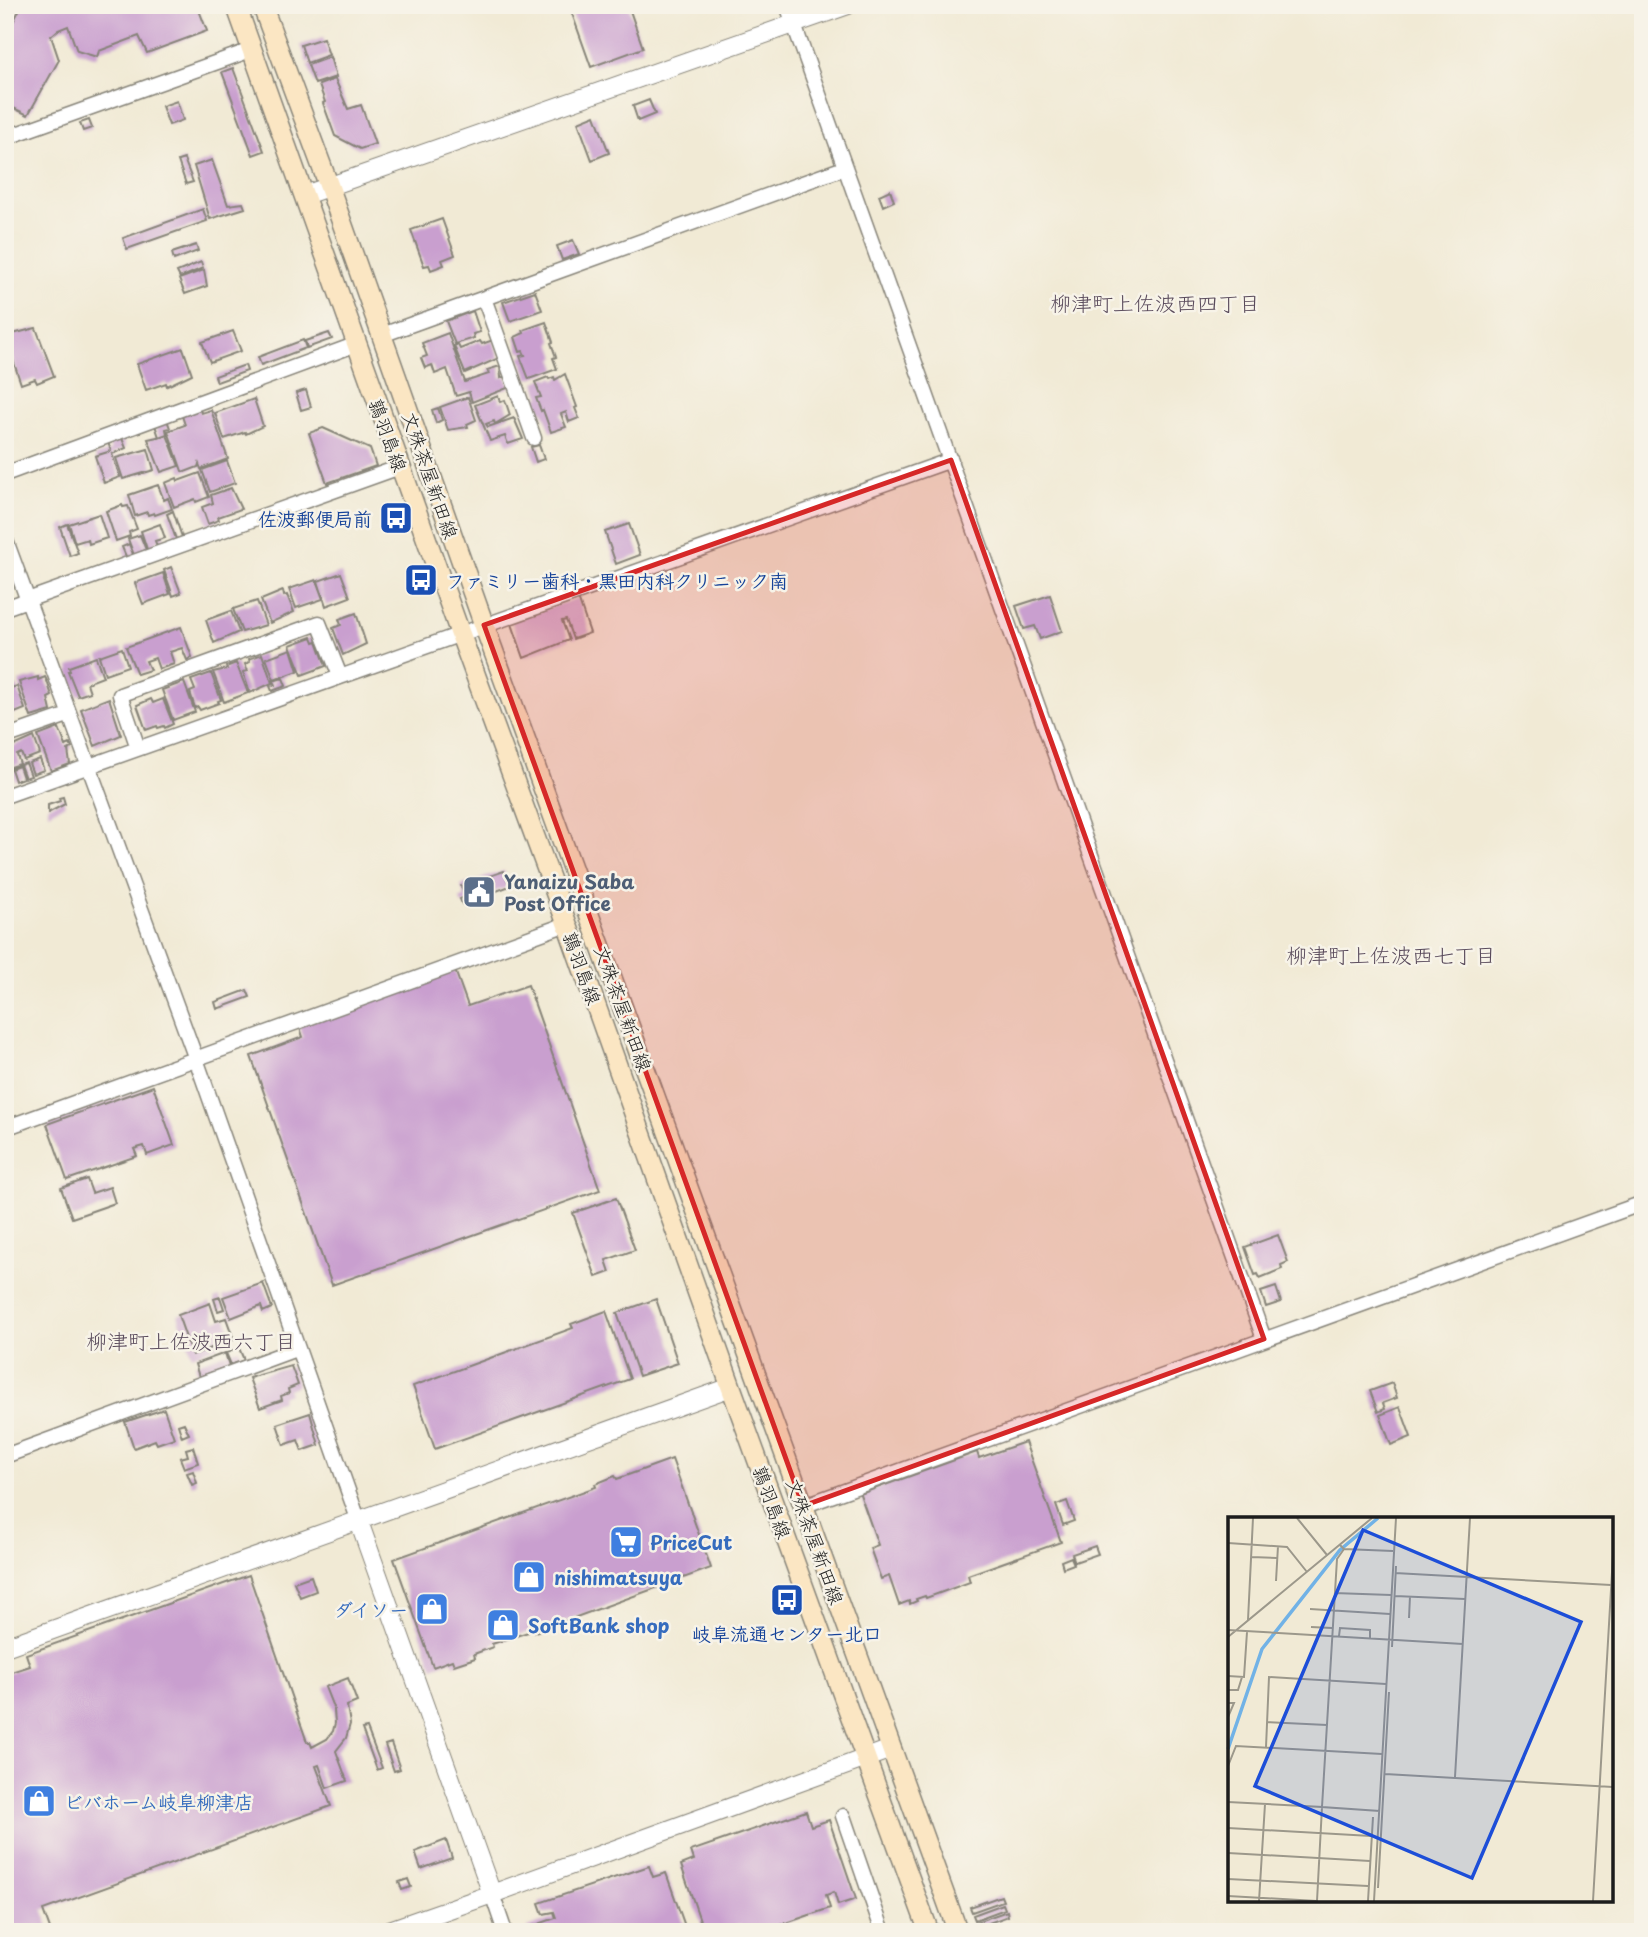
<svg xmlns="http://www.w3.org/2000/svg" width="1648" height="1937" font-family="'Playpen Sans','Klee One',sans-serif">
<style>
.building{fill:#c99fcf}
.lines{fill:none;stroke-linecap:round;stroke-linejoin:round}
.minor-casing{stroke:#868378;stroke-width:17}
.tertiary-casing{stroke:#868378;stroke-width:20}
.secondary-casing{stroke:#868378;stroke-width:22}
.minor{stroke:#fff;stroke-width:14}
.tertiary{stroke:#fff;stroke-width:18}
.secondary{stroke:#fbe6c3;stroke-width:19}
.marked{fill:#d62828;fill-opacity:0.2;stroke:#d62828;stroke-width:5;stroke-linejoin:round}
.labels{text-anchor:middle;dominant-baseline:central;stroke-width:5;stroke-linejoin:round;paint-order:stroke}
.street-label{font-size:19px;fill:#1c1c1c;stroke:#f7f3e8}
.transit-label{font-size:19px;font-weight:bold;fill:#164399;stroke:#f7f3e8;text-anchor:end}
.service-label{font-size:19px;font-weight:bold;fill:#4e5e75;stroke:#f7f3e8;text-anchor:start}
.shop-label{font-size:19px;font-weight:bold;fill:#366cbe;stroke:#f7f3e8;text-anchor:start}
.neighbourhood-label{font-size:21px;fill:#594a5b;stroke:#f7f3e8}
.inset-river{fill:none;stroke:#71b2e6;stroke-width:3.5}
.inset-road{fill:none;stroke:#9c988b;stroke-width:2}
.view{fill:#1d4ed8;fill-opacity:0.15;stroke:#1d4ed8;stroke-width:3.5}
.inset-edge{fill:none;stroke:#1c1c1c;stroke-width:3.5}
</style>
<rect width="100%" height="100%" fill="#f7f3e8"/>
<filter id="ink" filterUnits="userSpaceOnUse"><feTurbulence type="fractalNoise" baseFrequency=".0143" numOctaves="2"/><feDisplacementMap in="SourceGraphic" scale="14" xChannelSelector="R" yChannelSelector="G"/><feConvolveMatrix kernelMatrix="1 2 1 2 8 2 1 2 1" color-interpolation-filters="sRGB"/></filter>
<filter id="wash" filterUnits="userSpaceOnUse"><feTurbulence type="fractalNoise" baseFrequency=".00686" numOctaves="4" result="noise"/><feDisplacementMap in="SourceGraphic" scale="28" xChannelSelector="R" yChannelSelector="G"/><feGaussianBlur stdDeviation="1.57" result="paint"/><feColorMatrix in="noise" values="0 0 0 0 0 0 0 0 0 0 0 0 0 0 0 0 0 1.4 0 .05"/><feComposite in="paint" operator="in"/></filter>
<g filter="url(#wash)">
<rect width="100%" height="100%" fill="#f1ead5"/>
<g id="blocks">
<path class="building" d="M 22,5 L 197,5 L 207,31 L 147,53 L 139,36 L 99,51 L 97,57 L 77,51 L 68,26 L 58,30 L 51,36 L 59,60 L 28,115 L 5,104 L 5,37 Z
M 569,5 L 628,5 L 643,48 L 591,67 Z
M 323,38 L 329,55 L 307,63 L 301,45 Z
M 330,57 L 336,77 L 315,84 L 308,65 Z
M 233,68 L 264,151 L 253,155 L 222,72 Z
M 335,79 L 348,109 L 361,105 L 375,144 L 360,149 L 335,136 L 323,103 L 325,102 L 319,85 Z
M 649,100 L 655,114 L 638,121 L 633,106 Z
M 177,101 L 183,120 L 169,125 L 162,106 Z
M 595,115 L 609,153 L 592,160 L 578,122 Z
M 89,120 L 92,128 L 83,131 L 80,123 Z
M 184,159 L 193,182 L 186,184 L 178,161 Z
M 212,160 L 228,205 L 243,203 L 245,208 L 210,219 L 194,166 Z
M 890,190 L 894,201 L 883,206 L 879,195 Z
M 203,209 L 207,221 L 127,249 L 123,238 Z
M 442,219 L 455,255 L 442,260 L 444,265 L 431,270 L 429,265 L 424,266 L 411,230 Z
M 573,240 L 579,254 L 562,260 L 557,246 Z
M 196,245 L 198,251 L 174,260 L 172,253 Z
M 201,262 L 203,268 L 180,278 L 177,272 Z
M 204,270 L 207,286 L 185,294 L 179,279 Z
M 535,291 L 542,310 L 510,321 L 503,302 Z
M 473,311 L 480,332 L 473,334 L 474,338 L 455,344 L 446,321 Z
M 546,322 L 553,342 L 551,343 L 556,357 L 553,358 L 557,369 L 529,379 L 520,356 L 525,355 L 523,351 L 520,352 L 515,337 L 524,333 L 523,330 Z
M 36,328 L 54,376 L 37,383 L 35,379 L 21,384 L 5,336 Z
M 233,331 L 241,351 L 210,362 L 202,342 Z
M 329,333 L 332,339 L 307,348 L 305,341 Z
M 448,333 L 465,382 L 489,374 L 487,370 L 500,366 L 501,378 L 506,376 L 510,387 L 472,402 L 469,392 L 456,396 L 447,369 L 435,374 L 432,365 L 425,368 L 421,358 L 427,356 L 422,343 Z
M 303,340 L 306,348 L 261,365 L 258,357 Z
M 493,340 L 499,358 L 465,373 L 454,346 L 458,345 L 460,349 L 480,341 L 482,344 Z
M 183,348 L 192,374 L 167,386 L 166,383 L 146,390 L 137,364 Z
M 245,365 L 247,371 L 217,382 L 215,376 Z
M 565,374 L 577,407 L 575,408 L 579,418 L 569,422 L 566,412 L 561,414 L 566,427 L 551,432 L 543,410 L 541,411 L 536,398 L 541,397 L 535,382 L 548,377 L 549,379 L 554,377 L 555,380 Z
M 306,390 L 311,407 L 301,410 L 296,393 Z
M 498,396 L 500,402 L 505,400 L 510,415 L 495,424 L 494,421 L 486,424 L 488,427 L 514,418 L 523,439 L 508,444 L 505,436 L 490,441 L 475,405 Z
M 468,397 L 476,420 L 467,424 L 468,427 L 448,430 L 440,407 Z
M 254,399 L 263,426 L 246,434 L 245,432 L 224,439 L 215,413 Z
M 199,407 L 201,413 L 211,410 L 228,459 L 201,469 L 199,464 L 198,467 L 185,472 L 182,471 L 168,431 L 185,425 L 181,413 Z
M 438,408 L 442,420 L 436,423 L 432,410 Z
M 167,420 L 170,428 L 166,429 L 167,434 L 159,437 L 155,425 Z
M 323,428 L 370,449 L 376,466 L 327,483 L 309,433 Z
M 167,435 L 179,466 L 161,472 L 148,439 Z
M 121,436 L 126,448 L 112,454 L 120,477 L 104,483 L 95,456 L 111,451 L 108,442 Z
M 539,445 L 544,459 L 536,462 L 531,447 Z
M 148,449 L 154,470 L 123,479 L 116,458 Z
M 227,461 L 235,483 L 210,492 L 202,470 Z
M 200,473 L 209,497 L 196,502 L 195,499 L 174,507 L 165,483 L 177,478 L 178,481 Z
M 158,485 L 164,500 L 168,498 L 172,509 L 155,515 L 154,513 L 148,515 L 147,512 L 135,516 L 129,495 Z
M 231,488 L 241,509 L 218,517 L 219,520 L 208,524 L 202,507 L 213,503 L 211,495 Z
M 122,505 L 123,507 L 128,506 L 137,529 L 129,532 L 130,536 L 116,541 L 106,511 Z
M 173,511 L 182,537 L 176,539 L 167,514 Z
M 99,514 L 107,538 L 89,544 L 88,539 L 75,543 L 69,524 Z
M 67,524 L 78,553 L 70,556 L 60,527 Z
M 160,524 L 165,538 L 155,541 L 158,549 L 148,552 L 141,531 Z
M 629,524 L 640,555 L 616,564 L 605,532 Z
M 140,535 L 146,550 L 134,555 L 128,539 Z
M 129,544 L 134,557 L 127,559 L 122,547 Z
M 171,567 L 181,593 L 173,596 L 164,570 Z
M 163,573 L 170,594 L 143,604 L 135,583 Z
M 341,573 L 350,597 L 326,606 L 318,581 Z
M 316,580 L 323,599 L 296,608 L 289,589 Z
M 283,591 L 284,596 L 287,595 L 294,612 L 270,623 L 261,600 Z
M 1050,595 L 1062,631 L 1040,639 L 1035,626 L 1024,629 L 1016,606 Z
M 578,598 L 590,633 L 573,639 L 566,620 L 562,621 L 569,640 L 524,658 L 511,621 Z
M 257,601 L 266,625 L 242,632 L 233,609 Z
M 231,611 L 239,632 L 214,643 L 206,620 Z
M 356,613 L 366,644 L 343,655 L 333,628 L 341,625 L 339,619 Z
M 181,627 L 192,657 L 187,660 L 182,648 L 170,652 L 174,664 L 159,669 L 155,658 L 146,661 L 150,670 L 137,674 L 126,647 Z
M 312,637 L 314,642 L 317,641 L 326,666 L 302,675 L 290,645 Z
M 122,648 L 128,666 L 105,674 L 99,656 Z
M 291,649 L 298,671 L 274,680 L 266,658 Z
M 262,654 L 272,683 L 250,693 L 243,672 L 248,671 L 245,664 L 250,662 L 249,659 Z
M 96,657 L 103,677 L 87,683 L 90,692 L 78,696 L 68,671 L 70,671 L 69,667 Z
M 236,663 L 248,693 L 224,702 L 213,672 L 227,669 L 226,667 Z
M 211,673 L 221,700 L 218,701 L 219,703 L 200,710 L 198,707 L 195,708 L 190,692 L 195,690 L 191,680 Z
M 38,677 L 38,680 L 45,677 L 47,681 L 52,696 L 48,698 L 51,711 L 31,717 L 19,682 Z
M 283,678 L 286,686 L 272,691 L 270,686 L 275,685 L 273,681 Z
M 184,682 L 195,712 L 173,720 L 162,690 Z
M 17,686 L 25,709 L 5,717 L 5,690 Z
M 109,698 L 121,735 L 95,746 L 81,709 Z
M 151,699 L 153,703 L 163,699 L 173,724 L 165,728 L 164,726 L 158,728 L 157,726 L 146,730 L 137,705 Z
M 59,728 L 66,746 L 70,744 L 72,748 L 68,750 L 70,764 L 51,771 L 38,736 Z
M 34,737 L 40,754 L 24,760 L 21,753 L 17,755 L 20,764 L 5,769 L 5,750 Z
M 40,759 L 44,770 L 33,774 L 29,763 Z
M 26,763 L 31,776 L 25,778 L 20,765 Z
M 19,766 L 23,778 L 15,781 L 11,769 Z
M 63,797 L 65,804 L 48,813 L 48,805 L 60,801 L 59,798 Z
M 504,871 L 510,886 L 462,904 L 460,899 L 465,897 L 461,886 Z
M 455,970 L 468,1006 L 528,985 L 600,1190 L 332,1285 L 251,1056 L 303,1037 L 299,1025 Z
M 247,990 L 250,997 L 217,1009 L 215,1002 Z
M 153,1086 L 174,1145 L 147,1155 L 144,1146 L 134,1149 L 137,1156 L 67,1180 L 47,1124 Z
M 87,1179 L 92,1193 L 110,1187 L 115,1203 L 72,1218 L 61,1188 Z
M 616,1198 L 635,1250 L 606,1260 L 610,1272 L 596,1277 L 573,1213 Z
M 1278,1235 L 1288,1262 L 1281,1265 L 1282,1269 L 1260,1278 L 1258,1274 L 1255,1275 L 1245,1247 Z
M 263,1283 L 272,1308 L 263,1312 L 261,1306 L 231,1318 L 223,1297 Z
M 1276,1287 L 1281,1302 L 1266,1307 L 1261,1292 Z
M 220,1297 L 224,1309 L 218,1311 L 214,1299 Z
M 656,1299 L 678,1363 L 639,1376 L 617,1313 Z
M 210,1303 L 216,1321 L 226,1318 L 234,1340 L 192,1355 L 178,1315 Z
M 606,1311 L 630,1379 L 435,1449 L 413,1386 L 573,1328 L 571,1324 Z
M 239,1348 L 244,1360 L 231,1365 L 226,1353 Z
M 225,1353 L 229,1366 L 199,1377 L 195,1364 Z
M 291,1366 L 298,1385 L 288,1389 L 289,1393 L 281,1396 L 282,1400 L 260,1408 L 249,1378 Z
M 1392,1383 L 1397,1398 L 1383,1403 L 1385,1409 L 1378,1412 L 1370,1391 Z
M 1400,1407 L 1411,1437 L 1391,1445 L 1380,1415 Z
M 164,1409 L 174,1438 L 157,1444 L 155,1440 L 134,1448 L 125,1422 Z
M 310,1413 L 319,1445 L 302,1451 L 298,1440 L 284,1445 L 277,1424 Z
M 184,1423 L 189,1434 L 182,1437 L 178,1425 Z
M 1025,1442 L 1061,1542 L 968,1575 L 970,1582 L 926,1598 L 925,1596 L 916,1599 L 917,1601 L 910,1604 L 909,1601 L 899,1605 L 889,1576 L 881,1579 L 870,1548 L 878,1545 L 860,1494 L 977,1452 L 979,1458 Z
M 193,1447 L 198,1463 L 184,1468 L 180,1458 L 188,1456 L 186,1449 Z
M 672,1459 L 711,1568 L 535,1632 L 534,1630 L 492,1644 L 493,1647 L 474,1654 L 475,1658 L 454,1665 L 452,1660 L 433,1667 L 394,1559 L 596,1487 L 595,1484 L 615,1476 L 617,1479 Z
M 193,1471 L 197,1483 L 192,1485 L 187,1473 Z
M 1067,1501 L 1074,1521 L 1063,1525 L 1056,1505 Z
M 1095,1546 L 1098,1554 L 1075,1562 L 1072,1554 Z
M 1071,1557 L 1074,1564 L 1063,1568 L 1061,1561 Z
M 249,1575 L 307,1742 L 310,1742 L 312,1747 L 327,1739 L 333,1731 L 335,1723 L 334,1710 L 325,1687 L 348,1678 L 357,1702 L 347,1706 L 350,1724 L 346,1738 L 336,1751 L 347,1781 L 327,1788 L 319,1765 L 316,1766 L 331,1806 L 43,1910 L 51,1932 L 5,1932 L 5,1674 L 30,1666 L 26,1654 Z
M 311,1576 L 316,1591 L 300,1597 L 294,1582 Z
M 367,1728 L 382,1768 L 377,1770 L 362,1729 Z
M 391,1743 L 400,1769 L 394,1771 L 385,1745 Z
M 806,1811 L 811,1826 L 829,1820 L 856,1899 L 838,1905 L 834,1892 L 826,1895 L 830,1908 L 760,1932 L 742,1932 L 740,1924 L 718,1932 L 704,1932 L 681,1865 L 694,1860 L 691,1851 Z
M 446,1840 L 452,1858 L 421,1869 L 415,1852 Z
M 649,1866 L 653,1877 L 666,1873 L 687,1932 L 528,1932 L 527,1928 L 556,1918 L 554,1912 L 543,1914 L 539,1903 Z
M 408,1879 L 411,1887 L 402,1890 L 399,1882 Z
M 1001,1896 L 1003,1901 L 972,1912 L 970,1907 Z
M 1003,1904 L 1005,1909 L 975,1920 L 973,1915 Z
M 1007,1911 L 1008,1916 L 978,1927 L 976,1922 Z"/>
</g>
</g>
<g filter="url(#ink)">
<use href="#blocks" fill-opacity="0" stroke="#868378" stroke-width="2"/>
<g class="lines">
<defs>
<path id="minor" d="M 787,5 L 1264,1339
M 5,138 L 251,50
M 484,298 L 534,438
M 382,335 L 844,168
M 5,474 L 357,344
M 5,538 L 196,1059 L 358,1519
M 5,608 L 400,467
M 5,737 L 68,715
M 138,748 L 120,695 L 319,623 L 340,676
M 5,796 L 951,460
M 5,1128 L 567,924
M 5,1456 L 296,1349
M 803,1506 L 1643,1203
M 843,1816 L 883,1932
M 492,1894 L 505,1932"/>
<path id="tertiary" d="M 305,195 L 848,5
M 358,1519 L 492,1894 L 891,1749
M 5,1647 L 731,1387
M 384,1932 L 492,1894"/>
<path id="secondary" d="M 236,5 L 460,633 L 567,924 L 731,1387 L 929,1932
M 262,5 L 329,186 L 484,625 L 958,1932"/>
</defs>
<use href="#minor" class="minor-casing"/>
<use href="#tertiary" class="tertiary-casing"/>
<use href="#secondary" class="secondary-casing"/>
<use href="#minor" class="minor"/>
<use href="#tertiary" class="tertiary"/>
<use href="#secondary" class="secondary"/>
</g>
</g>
<path class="marked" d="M 951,460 L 1264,1339 L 803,1506 L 484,625 Z"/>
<defs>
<symbol id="bus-square" viewBox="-11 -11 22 22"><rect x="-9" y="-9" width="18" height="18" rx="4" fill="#1a4fb4" stroke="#f7f3e8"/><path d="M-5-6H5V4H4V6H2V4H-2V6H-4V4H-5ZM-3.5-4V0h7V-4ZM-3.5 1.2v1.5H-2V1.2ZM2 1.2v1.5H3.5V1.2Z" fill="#fff"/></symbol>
<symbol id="civic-square" viewBox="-11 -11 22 22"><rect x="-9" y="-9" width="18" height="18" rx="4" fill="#5c6f8a" stroke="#f7f3e8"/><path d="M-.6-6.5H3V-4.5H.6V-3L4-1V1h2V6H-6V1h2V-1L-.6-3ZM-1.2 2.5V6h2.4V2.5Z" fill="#fff"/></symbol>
<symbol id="supermarket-square" viewBox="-11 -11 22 22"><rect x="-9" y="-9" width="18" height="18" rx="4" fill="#3f7fe0" stroke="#f7f3e8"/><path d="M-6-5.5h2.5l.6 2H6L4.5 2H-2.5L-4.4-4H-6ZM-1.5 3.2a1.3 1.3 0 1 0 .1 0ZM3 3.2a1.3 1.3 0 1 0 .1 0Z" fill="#fff"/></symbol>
<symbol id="shop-square" viewBox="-11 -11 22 22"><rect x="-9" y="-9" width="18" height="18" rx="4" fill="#3f7fe0" stroke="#f7f3e8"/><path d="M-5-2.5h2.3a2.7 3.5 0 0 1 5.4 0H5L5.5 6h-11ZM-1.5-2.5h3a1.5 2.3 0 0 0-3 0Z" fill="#fff"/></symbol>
</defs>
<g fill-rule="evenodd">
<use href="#bus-square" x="377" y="499" width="38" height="38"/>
<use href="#bus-square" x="402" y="561" width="38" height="38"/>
<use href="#civic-square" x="460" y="873" width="38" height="38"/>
<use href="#supermarket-square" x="607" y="1523" width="38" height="38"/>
<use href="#shop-square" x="510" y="1558" width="38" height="38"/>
<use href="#bus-square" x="768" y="1581" width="38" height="38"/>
<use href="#shop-square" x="413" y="1590" width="38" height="38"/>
<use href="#shop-square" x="484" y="1606" width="38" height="38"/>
<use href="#shop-square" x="20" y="1782" width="38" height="38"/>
</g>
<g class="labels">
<g class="street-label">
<text transform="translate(389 435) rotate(70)">鶉羽島線</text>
<text transform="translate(431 475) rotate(71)">文殊茶屋新田線</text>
<text transform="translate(583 968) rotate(70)">鶉羽島線</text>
<text transform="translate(624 1008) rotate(70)">文殊茶屋新田線</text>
<text transform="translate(773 1502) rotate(70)">鶉羽島線</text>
<text transform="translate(816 1541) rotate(70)">文殊茶屋新田線</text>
</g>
<g class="transit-label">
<text x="372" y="518">佐波郵便局前</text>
<text x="446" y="580" text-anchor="start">ファミリー歯科・黒田内科クリニック南</text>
<text x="787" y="1633" text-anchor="middle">岐阜流通センター北口</text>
</g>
<g class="service-label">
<text x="504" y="881">Yanaizu Saba<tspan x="504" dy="22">Post Office</tspan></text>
</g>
<g class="shop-label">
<text x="650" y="1542">PriceCut</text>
<text x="554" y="1577">nishimatsuya</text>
<text x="408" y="1609" text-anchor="end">ダイソー</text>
<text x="528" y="1625">SoftBank shop</text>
<text x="64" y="1801">ビバホーム岐阜柳津店</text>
</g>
<g class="neighbourhood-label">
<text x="1155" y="302">柳津町上佐波西四丁目</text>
<text x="1391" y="954">柳津町上佐波西七丁目</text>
<text x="191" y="1340">柳津町上佐波西六丁目</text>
</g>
</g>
<g transform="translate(1228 1517)">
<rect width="385" height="385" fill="#f1ead5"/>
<path class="inset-river" d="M 0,232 L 34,132 L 112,33 L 150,1"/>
<path class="inset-road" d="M 69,1 L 99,38M 0,26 L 59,30 L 79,55M 112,28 L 116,32 L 165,34M 116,32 L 109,42 L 94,290 L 152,294M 23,40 L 49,41M 167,56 L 383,68M 48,64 L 50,29M 106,76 L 163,78M 167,79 L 237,82M 82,92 L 162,97M 181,101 L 182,79M 20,103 L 25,1M 83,110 L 104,111M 0,113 L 235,127M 111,119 L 112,111 L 142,113 L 142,121M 0,120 L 144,1M 164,130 L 168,49M 0,159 L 16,160 L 19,115M 0,173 L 10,173 L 14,160M 0,186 L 6,186 L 0,200M 39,205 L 99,208M 38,230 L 41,160 L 158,167M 0,249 L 8,229 L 154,237M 157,257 L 385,270M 227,260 L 242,1M 0,285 L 94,290 L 89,384M 0,311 L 143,319M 0,336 L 142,344M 0,362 L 140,369M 150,371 L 161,175M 0,379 L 89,384M 31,384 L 37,287M 140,384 L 145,300M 146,384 L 168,1M 365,384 L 385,38"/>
<path class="view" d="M 135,13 L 353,105 L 244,361 L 27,269 Z"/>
<rect width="385" height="385" class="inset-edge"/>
</g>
<rect width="1648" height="1937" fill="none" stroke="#f7f3e8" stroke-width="28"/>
</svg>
